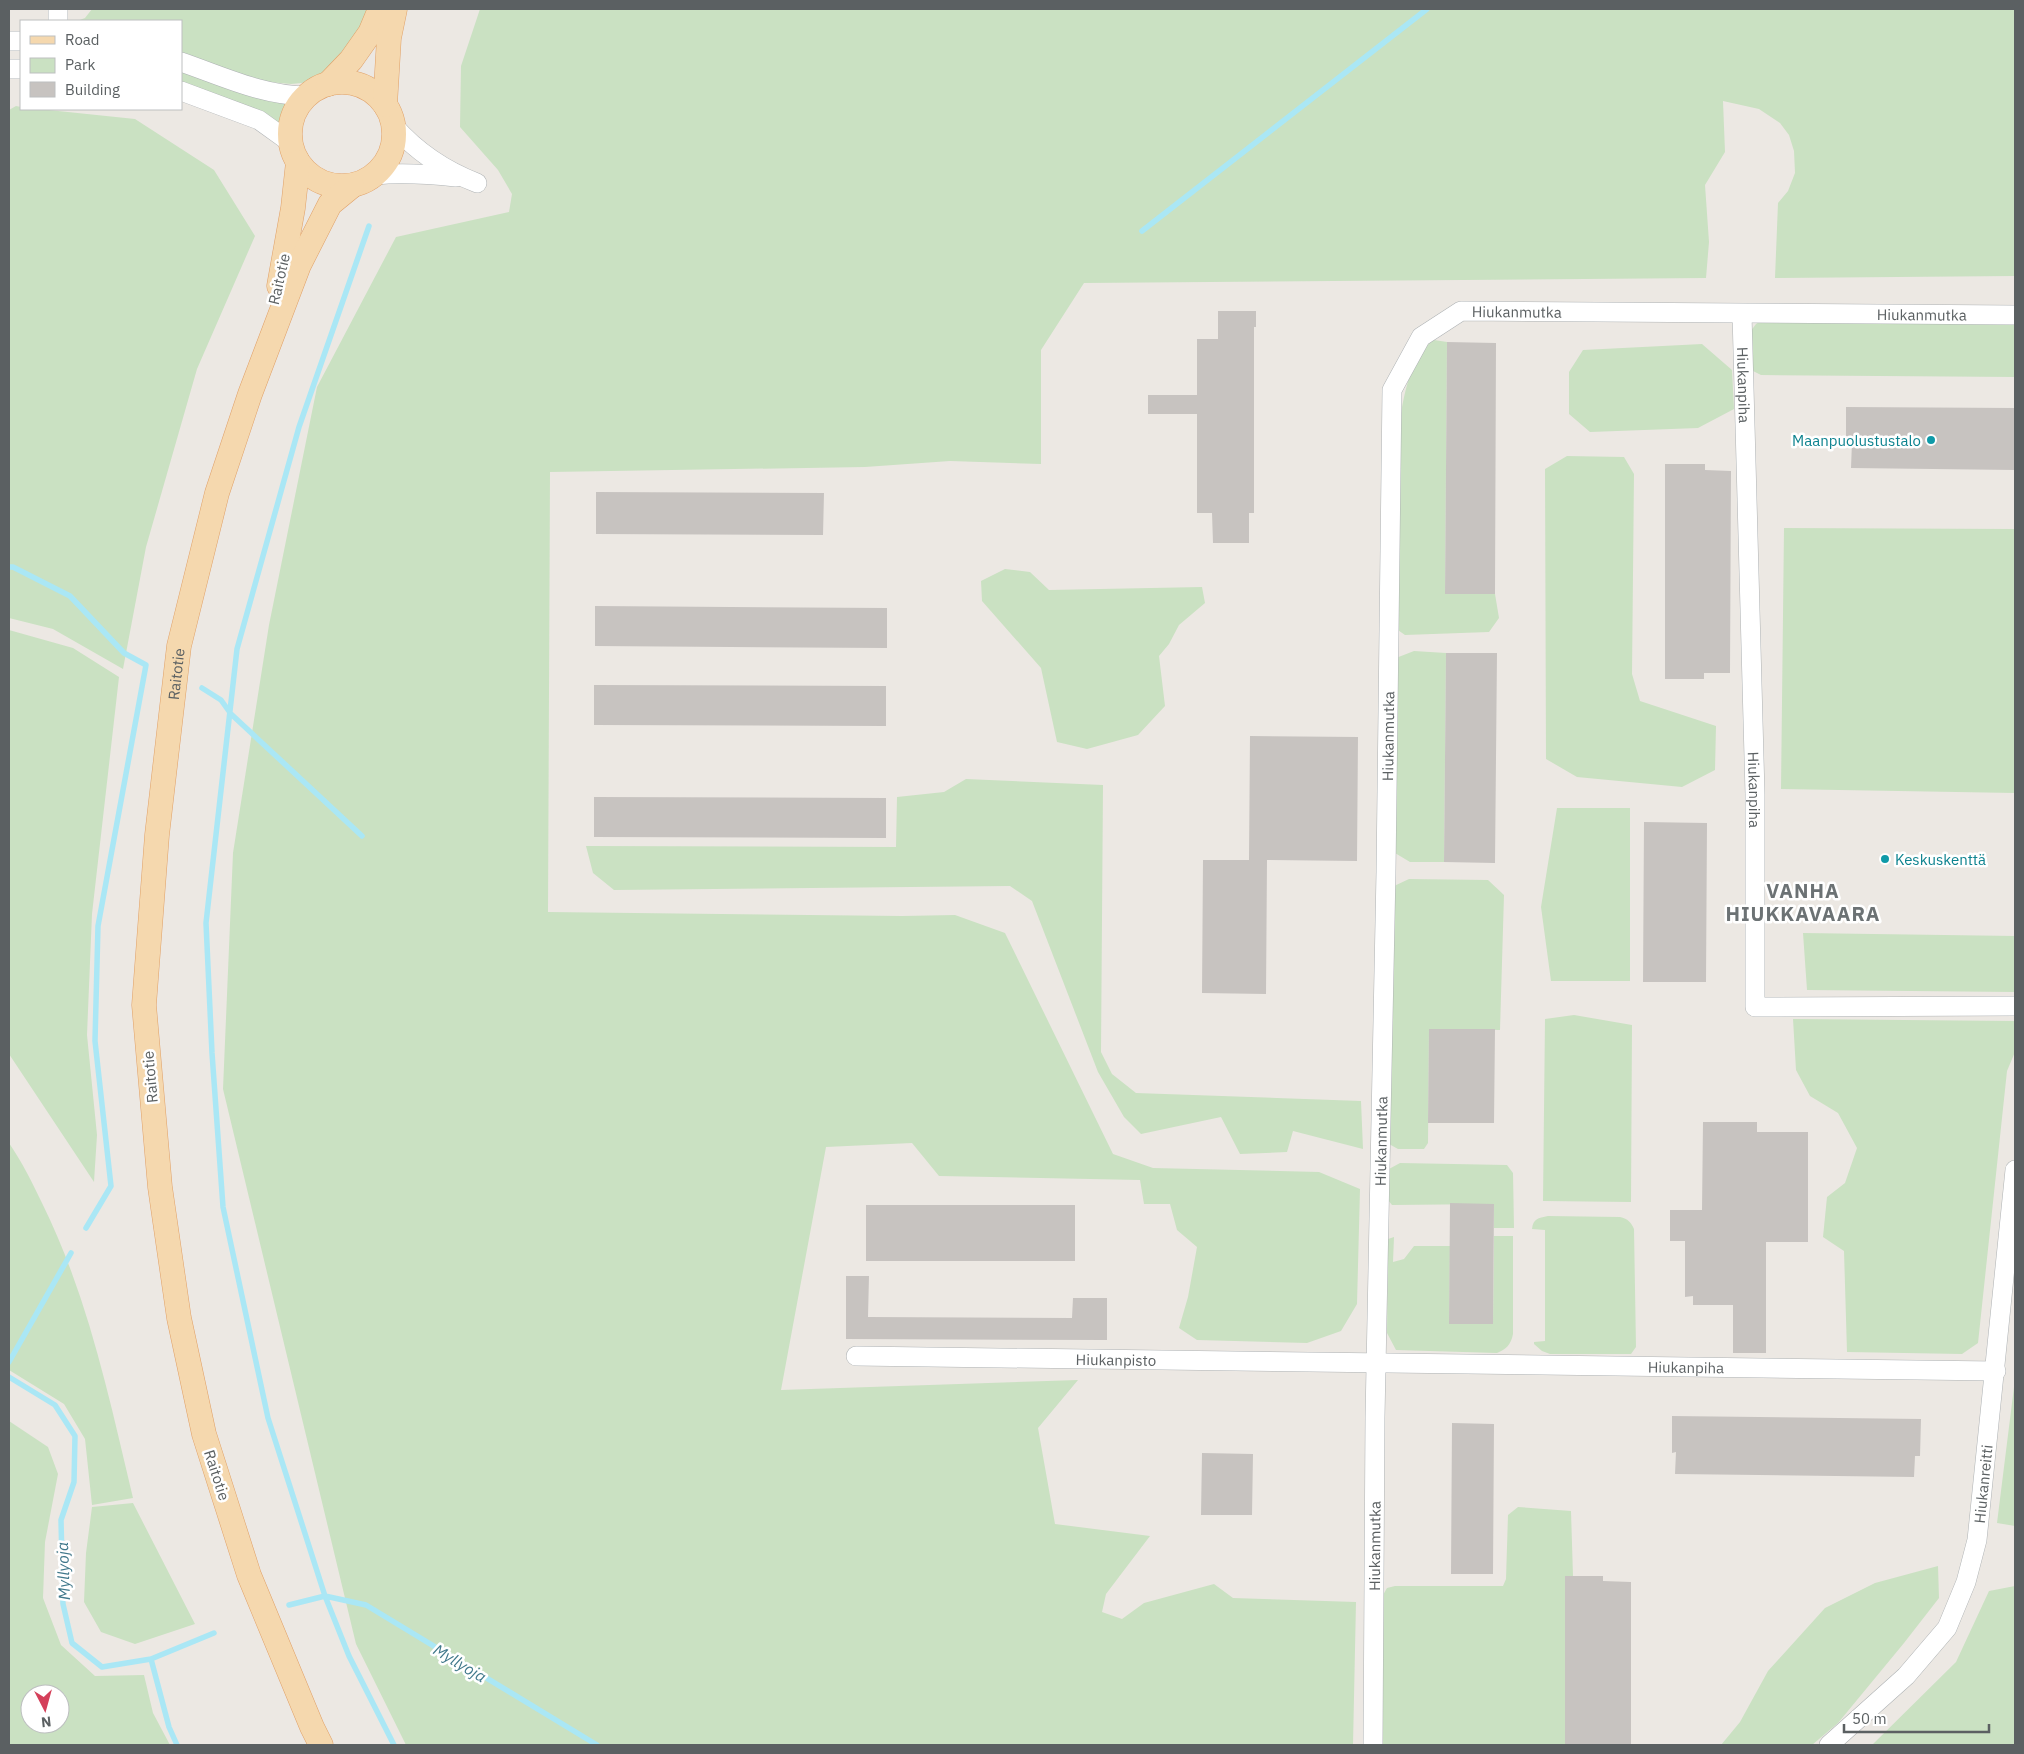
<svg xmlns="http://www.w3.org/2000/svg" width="2024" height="1754" font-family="'IBM Plex Sans',sans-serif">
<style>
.green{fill:#cae1c2;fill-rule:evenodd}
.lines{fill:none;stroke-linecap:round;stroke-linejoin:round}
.stream{stroke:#aae7f5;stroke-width:5.5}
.building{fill:#c7c3c0}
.minor-casing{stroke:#aeb2b4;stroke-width:20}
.major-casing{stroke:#e0a067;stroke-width:25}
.minor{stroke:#fff;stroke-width:19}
.major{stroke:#f5d8ae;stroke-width:24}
.culture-dot{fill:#0f9aa8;stroke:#fff;stroke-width:2}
.labels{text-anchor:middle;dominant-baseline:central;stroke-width:5;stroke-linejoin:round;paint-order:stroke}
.street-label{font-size:15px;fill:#5b6062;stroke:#fff}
.culture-label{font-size:15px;fill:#0d838f;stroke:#fff;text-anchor:end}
.water-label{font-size:16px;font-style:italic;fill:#40788b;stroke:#fff}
.district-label{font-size:20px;font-weight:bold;letter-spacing:1px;fill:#6c7274;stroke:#fff}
</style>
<rect width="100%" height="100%" fill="#ece8e3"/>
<path class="green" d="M 92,9 L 372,9 L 363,33 L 323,76 L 311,82 L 291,84 L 269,82 L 244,76 L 181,54 L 181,21 L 77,21 L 85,18 Z
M 480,9 L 2015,9 L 2015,276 L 1775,278 L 1778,203 L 1788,191 L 1795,173 L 1794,151 L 1789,135 L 1780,123 L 1759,109 L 1723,101 L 1725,152 L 1705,185 L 1709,242 L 1706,278 L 1084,283 L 1041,350 L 1041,464 L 950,461 L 865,467 L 550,472 L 548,912 L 902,916 L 955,915 L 1005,933 L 1113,1154 L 1153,1168 L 1319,1172 L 1360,1189 L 1357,1304 L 1341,1331 L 1307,1343 L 1197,1340 L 1179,1328 L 1188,1297 L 1197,1247 L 1177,1230 L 1170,1204 L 1144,1204 L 1140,1180 L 939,1176 L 912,1143 L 826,1147 L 781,1390 L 1078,1380 L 1038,1428 L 1055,1524 L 1150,1536 L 1106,1594 L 1102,1612 L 1122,1619 L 1144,1603 L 1214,1584 L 1233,1598 L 1356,1602 L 1353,1745 L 406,1745 L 356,1644 L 223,1089 L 233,853 L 269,625 L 317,387 L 396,237 L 509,212 L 512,194 L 498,170 L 460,127 L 461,66 Z
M 181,69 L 260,98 L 290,104 L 282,126 L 181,83 Z
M 16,106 L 21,107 L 21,109 L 39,109 L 135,119 L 214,170 L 255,236 L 197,369 L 146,547 L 123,669 L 53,629 L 9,618 L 9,110 Z
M 1763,320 L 2015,322 L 2015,377 L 1761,375 L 1753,371 L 1750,365 L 1750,332 L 1756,324 Z
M 1434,340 L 1447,342 L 1445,594 L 1495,594 L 1499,618 L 1489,632 L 1405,635 L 1395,628 L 1399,426 C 1403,400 1410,354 1434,340 Z
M 1702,344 L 1732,370 L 1734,409 L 1698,428 L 1590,432 L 1569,414 L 1569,372 L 1583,350 Z
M 1567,456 L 1624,457 L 1634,474 L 1632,674 L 1640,701 L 1716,726 L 1715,770 L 1682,787 L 1577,777 L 1546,759 L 1545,469 Z
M 1784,528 L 2015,529 L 2015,793 L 1781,789 Z
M 1005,569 L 1030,572 L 1049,590 L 1202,587 L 1205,603 L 1179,625 L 1169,644 L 1159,656 L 1165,706 L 1138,735 L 1087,749 L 1057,742 L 1041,668 L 982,601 L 981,581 Z
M 9,630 L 73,648 L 119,677 L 92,914 L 87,1035 L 97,1135 L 94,1182 L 9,1054 Z
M 1414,651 L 1446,653 L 1444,862 L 1410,862 L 1395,853 L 1396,658 Z
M 966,779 L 1103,785 L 1101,1052 L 1112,1074 L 1136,1093 L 1361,1101 L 1363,1149 L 1293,1131 L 1287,1152 L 1240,1154 L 1221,1117 L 1141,1134 L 1124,1117 L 1098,1072 L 1032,901 L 1010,886 L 614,890 L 593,873 L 586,846 L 896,847 L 897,797 L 944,792 Z
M 1557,808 L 1630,808 L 1630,981 L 1551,981 L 1541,907 Z
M 1409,879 L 1488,880 L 1504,895 L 1500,1030 L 1429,1029 L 1428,1143 L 1424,1149 L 1398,1149 L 1389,1144 L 1392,887 Z
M 1803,933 L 2015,936 L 2015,992 L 1807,990 Z
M 1574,1015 L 1632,1025 L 1631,1202 L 1543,1201 L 1545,1019 Z
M 1793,1019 L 2015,1021 L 2015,1052 L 2007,1071 L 1978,1343 L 1962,1354 L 1847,1352 L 1844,1251 L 1823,1237 L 1827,1197 L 1845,1183 L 1857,1148 L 1838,1113 L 1810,1096 L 1796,1070 Z
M 9,1143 C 22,1162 32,1182 42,1203 C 88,1296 109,1397 133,1498 L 92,1505 L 85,1439 L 64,1404 L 9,1370 Z
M 1400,1163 L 1507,1165 L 1513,1173 L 1514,1228 L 1494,1228 L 1494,1204 L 1392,1205 L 1388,1200 L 1389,1169 Z
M 1548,1216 L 1620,1217 C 1628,1219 1631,1222 1634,1229 L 1636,1347 L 1631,1354 L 1550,1354 L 1542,1351 L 1534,1344 L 1534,1342 L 1545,1341 L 1545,1230 L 1532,1229 C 1533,1219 1538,1218 1548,1216 Z
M 1494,1236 L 1513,1236 L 1513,1334 C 1511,1345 1506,1349 1497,1353 L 1396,1350 L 1387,1333 L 1388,1239 L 1394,1237 L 1393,1262 L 1404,1259 L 1414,1246 L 1450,1246 L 1449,1324 L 1493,1324 Z
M 2015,1379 L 2015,1526 L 1997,1523 Z
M 9,1421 L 48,1447 L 58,1474 L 45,1542 L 43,1598 L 61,1645 L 95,1676 L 144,1675 L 153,1713 L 170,1745 L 9,1745 ZM 30,1694 L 60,1694 L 60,1724 L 30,1724 Z
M 133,1503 L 195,1624 L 135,1644 L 101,1632 L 84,1602 L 86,1553 L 92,1507 Z
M 1518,1507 L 1571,1511 L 1573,1576 L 1565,1576 L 1565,1745 L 1382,1745 L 1383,1595 L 1387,1588 L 1395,1586 L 1503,1586 L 1506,1579 L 1508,1515 Z
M 1938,1566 L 1939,1598 L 1904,1643 L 1838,1723 L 1812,1745 L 1721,1745 L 1740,1722 L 1768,1671 L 1825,1608 L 1875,1583 Z
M 2015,1586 L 2015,1745 L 1872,1745 L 1956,1662 L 1989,1591 Z"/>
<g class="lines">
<path class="stream" d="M 369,226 L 299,427 L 237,649 L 206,923 L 212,1053 L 223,1207 L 268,1418 L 325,1596 L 349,1656 L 394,1745
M 1142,231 L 1427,9
M 9,567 L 13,567 L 70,596 L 124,653 L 146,665 L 98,926 L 95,1041 L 111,1186 L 86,1228
M 202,688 L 221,700 L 231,714 L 362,836
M 9,1362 L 71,1253
M 9,1377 L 55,1405 L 75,1436 L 74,1482 L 61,1520 L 63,1604 L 72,1643 L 102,1667 L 151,1659 L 214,1633
M 289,1605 L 325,1596 L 366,1605 L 597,1745
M 151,1659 L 169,1727 L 177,1745"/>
</g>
<path class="building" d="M 1218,311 L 1256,311 L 1256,327 L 1254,327 L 1254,513 L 1249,513 L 1249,543 L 1213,543 L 1212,513 L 1197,513 L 1197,414 L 1148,414 L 1148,395 L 1197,395 L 1197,339 L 1218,339 Z
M 1447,342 L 1496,343 L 1495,594 L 1445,594 Z
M 1846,407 L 2015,408 L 2015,470 L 1851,468 L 1852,442 L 1846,442 Z
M 1665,464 L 1705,464 L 1705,470 L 1731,471 L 1730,673 L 1704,673 L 1704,679 L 1665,679 Z
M 596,492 L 824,493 L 823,535 L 596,534 Z
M 595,606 L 887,608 L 887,648 L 595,646 Z
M 1446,653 L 1497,653 L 1495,863 L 1444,862 Z
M 594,685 L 886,686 L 886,726 L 594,725 Z
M 1250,736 L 1358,737 L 1357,861 L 1267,860 L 1266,994 L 1202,993 L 1203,860 L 1249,860 Z
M 594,797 L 886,798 L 886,838 L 594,837 Z
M 1644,822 L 1707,823 L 1706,982 L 1643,982 Z
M 1429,1029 L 1495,1029 L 1494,1123 L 1428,1123 Z
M 1703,1122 L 1757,1122 L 1757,1132 L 1808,1132 L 1808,1242 L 1766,1242 L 1766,1353 L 1733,1353 L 1733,1305 L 1693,1305 L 1693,1296 L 1685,1297 L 1685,1241 L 1670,1241 L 1670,1210 L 1702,1210 Z
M 1450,1203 L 1494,1204 L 1493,1324 L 1449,1324 Z
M 866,1205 L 1075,1205 L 1075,1261 L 866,1261 Z
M 846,1276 L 869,1276 L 868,1317 L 1072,1318 L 1073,1298 L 1107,1298 L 1107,1340 L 846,1339 Z
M 1672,1416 L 1921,1419 L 1920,1456 L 1915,1456 L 1914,1477 L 1675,1474 L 1676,1452 L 1672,1453 Z
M 1452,1423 L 1494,1424 L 1493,1574 L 1451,1574 Z
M 1202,1453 L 1253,1454 L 1252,1515 L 1201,1515 Z
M 1565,1576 L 1603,1576 L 1603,1581 L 1631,1582 L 1631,1745 L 1565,1745 Z"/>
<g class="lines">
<defs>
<g id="minor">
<path d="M 58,9 L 58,21"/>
<path d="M 9,41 L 21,41"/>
<path d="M 181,62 C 222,76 263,96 307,96"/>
<path d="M 9,69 L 21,69"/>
<path d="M 181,91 L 259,120 L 291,143"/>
<path d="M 394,126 C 416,151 446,171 477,183"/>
<path d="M 375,175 C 402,172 429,174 456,177"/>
<path id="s1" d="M 1742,314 L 1755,794 L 1755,1007 L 2015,1006"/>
<path id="s2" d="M 856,1356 L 1996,1371"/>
<path id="s3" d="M 1373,1745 L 1375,1417 L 1386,872 L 1392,390 L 1421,337 L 1461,311 L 2015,315"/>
<path id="s4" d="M 1829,1745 L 1906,1676 L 1947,1628 L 1966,1582 L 1977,1540 L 2015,1170"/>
</g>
<g id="major">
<circle cx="342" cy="134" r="52"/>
<path d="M 328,84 L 351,60 L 370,33 L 380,9"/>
<path d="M 385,105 L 389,38 L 395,9"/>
<path d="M 279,286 L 293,208 L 298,162"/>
<path id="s5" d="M 321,1745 L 312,1727 L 249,1575 L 204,1434 L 179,1318 L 160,1187 L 144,1005 L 157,835 L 179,646 L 217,493 L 250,394 L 299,265 L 330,204 L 352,186"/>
</g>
</defs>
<use href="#minor" class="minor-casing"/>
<use href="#major" class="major-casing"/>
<use href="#minor" class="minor"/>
<use href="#major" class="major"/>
</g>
<g class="culture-dot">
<circle cx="1931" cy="440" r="5"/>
<circle cx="1885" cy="859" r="5"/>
</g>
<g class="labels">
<g class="street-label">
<text transform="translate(279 279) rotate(-77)">Raitotie</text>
<text stroke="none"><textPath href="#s3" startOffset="1519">Hiukanmutka</textPath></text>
<text stroke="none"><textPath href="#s3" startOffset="1924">Hiukanmutka</textPath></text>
<text stroke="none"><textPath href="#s1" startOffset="71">Hiukanpiha</textPath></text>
<text stroke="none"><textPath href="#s5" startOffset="1099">Raitotie</textPath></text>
<text stroke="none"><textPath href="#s3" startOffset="1009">Hiukanmutka</textPath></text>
<text stroke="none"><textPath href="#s1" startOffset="476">Hiukanpiha</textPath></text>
<text transform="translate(150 1077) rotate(-95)">Raitotie</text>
<text stroke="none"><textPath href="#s3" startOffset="604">Hiukanmutka</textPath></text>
<text stroke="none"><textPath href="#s2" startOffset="260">Hiukanpisto</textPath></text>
<text stroke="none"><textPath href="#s2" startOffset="830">Hiukanpiha</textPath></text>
<text transform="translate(217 1475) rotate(72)">Raitotie</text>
<text stroke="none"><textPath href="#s4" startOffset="316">Hiukanreitti</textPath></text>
<text stroke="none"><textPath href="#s3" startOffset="199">Hiukanmutka</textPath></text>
</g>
<g class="culture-label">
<text x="1921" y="440">Maanpuolustustalo</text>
<text x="1895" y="859" text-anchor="start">Keskuskenttä</text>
</g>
<g class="water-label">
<text transform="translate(63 1571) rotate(-92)">Myllyoja</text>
<text transform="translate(460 1663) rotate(31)">Myllyoja</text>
</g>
<g class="district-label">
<text x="1803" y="890">VANHA<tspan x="1803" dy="23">HIUKKAVAARA</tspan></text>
</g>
</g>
<rect width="2024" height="1754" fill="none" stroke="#5b6062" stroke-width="20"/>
<rect x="20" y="20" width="162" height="90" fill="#ffffff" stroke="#bdbfc0"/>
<rect x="30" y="36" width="25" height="8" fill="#f5d8ae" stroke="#bdbfc0"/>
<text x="65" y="45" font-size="15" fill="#5b6062">Road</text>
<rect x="30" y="58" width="25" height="15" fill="#cae1c2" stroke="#bdbfc0"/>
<text x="65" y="70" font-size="15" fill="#5b6062">Park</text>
<rect x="30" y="82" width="25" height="15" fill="#c7c3c0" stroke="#bdbfc0"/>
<text x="65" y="95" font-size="15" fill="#5b6062">Building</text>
<g transform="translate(45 1709) rotate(174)"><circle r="24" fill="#ffffff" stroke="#bdbfc0"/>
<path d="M0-4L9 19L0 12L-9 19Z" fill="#d4405a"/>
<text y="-8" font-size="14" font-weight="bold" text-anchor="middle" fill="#5b6062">N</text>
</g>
<path d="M1844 1724v8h145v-8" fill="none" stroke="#5b6062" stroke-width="2.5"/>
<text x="1852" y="1724" font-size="15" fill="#5b6062" stroke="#ffffff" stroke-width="4" paint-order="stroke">50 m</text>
</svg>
